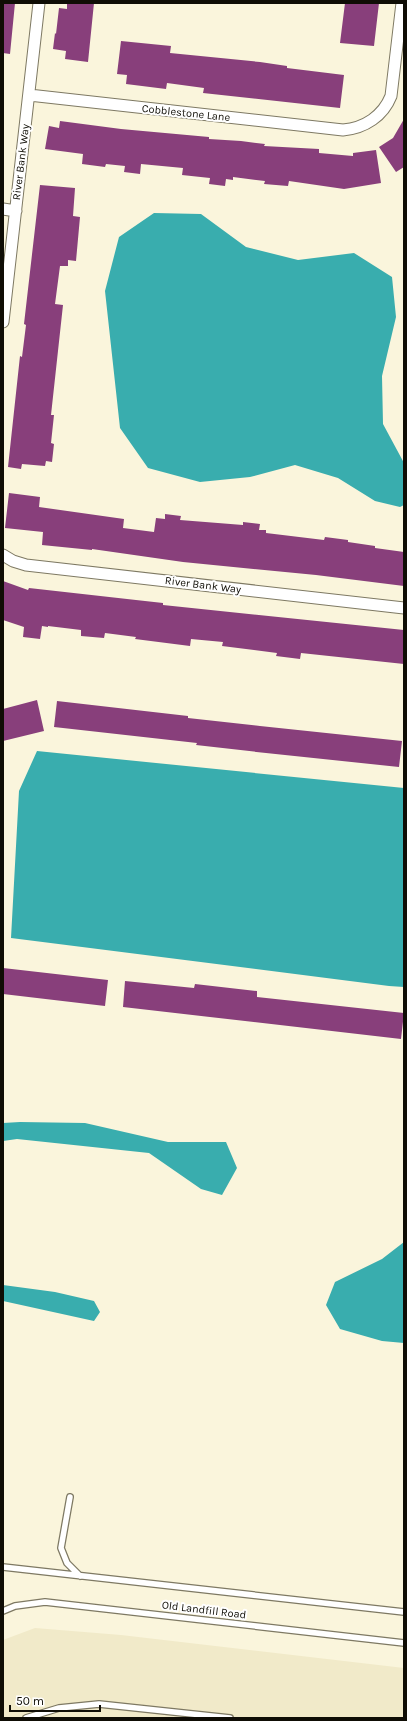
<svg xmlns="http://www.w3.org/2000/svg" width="407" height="1721" font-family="Karla,sans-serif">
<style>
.built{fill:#f1eac9}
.water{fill:#39adae}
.building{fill:#883f7b}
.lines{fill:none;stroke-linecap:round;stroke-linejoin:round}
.lane-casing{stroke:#7e7963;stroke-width:8}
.street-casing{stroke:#7e7963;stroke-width:13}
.lane{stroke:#fff;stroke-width:5.5}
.street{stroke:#fff;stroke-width:11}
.labels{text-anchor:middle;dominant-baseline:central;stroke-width:4;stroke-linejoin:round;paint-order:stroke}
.street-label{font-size:11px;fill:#0f0d05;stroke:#fff}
</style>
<rect width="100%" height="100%" fill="#faf5dc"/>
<path class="built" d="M 35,1628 L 121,1635 L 404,1668 L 404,1718 L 3,1718 L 3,1640 Z"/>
<path class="water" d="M 154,213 L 201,214 L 246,247 L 298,260 L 354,253 L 392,277 L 396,317 L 382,376 L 383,424 L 404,463 L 404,505 L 400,507 L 375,501 L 338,478 L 295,465 L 250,477 L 200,482 L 148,468 L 120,428 L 105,291 L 119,237 Z
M 37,751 L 404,788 L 404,987 L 389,986 L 11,938 L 19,791 Z
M 20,1122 L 85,1123 L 168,1142 L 226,1142 L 237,1168 L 222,1195 L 201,1189 L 149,1153 L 17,1139 L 3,1141 L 3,1123 Z
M 404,1242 L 404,1343 L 382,1341 L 340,1329 L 326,1305 L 335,1282 L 382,1259 Z
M 3,1285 L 55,1292 L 94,1301 L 100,1312 L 94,1321 L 3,1301 Z"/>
<path class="building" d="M 3,3 L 15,3 L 10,54 L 3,53 Z
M 67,3 L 94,3 L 88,62 L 65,59 L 66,51 L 53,49 L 55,33 L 56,34 L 59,8 L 67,9 Z
M 345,3 L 379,3 L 374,46 L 340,43 Z
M 121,41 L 171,46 L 170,53 L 260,62 L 287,66 L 287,68 L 344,75 L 340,108 L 203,93 L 204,88 L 167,83 L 166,89 L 126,84 L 127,75 L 117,74 Z
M 404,119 L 404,167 L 396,172 L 379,147 L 393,138 Z
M 60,121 L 121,129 L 209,137 L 209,139 L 241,141 L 265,144 L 264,146 L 319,149 L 319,153 L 353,156 L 353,153 L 376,150 L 381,183 L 344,189 L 289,181 L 288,186 L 264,184 L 265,181 L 233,177 L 233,180 L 226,179 L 225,186 L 209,184 L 210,178 L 182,175 L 183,168 L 141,164 L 140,174 L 124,172 L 125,166 L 106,164 L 105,167 L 82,164 L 83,154 L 45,149 L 49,126 L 59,128 Z
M 40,185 L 75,188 L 73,216 L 80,217 L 76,261 L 68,260 L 68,266 L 60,266 L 55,304 L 63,305 L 51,415 L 54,415 L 51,443 L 54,444 L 52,462 L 46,461 L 45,466 L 22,464 L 21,469 L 8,467 L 20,356 L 22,357 L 26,325 L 24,324 Z
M 9,493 L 40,497 L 39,507 L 124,519 L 123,528 L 154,532 L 156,518 L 165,519 L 165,514 L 181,516 L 180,520 L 243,525 L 243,522 L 260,524 L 259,530 L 266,530 L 266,533 L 324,540 L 325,537 L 348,540 L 348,542 L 375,546 L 375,548 L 404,552 L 404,586 L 316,575 L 183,562 L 92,549 L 92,550 L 42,545 L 43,532 L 5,528 Z
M 3,581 L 28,590 L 29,588 L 136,600 L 163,603 L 163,605 L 404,630 L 404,664 L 301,653 L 300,659 L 276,656 L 277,653 L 222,646 L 223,642 L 191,639 L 190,646 L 135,639 L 136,637 L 105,633 L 104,638 L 81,636 L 81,630 L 48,626 L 48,627 L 42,626 L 40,639 L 23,637 L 24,627 L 3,620 Z
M 37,700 L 44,731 L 3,741 L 3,709 Z
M 57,701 L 188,716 L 188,718 L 260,726 L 402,741 L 399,767 L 266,753 L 196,745 L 197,743 L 54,727 Z
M 3,968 L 108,980 L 105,1006 L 3,994 Z
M 125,981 L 194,988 L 195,984 L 257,991 L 257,997 L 404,1013 L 401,1039 L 123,1007 Z"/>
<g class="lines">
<defs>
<path id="lane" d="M 70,1497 L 61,1548 L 67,1563 L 80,1576
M 3,1567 L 404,1612
M 3,1611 L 15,1606 L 45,1602 L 404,1643
M 26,1718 L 59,1708 L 99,1704 L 230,1718"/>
<path id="street" d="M 29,95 L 343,130 C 365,128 383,116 391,96 L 402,3
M 3,209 L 16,211
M 3,322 L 39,3
M 3,555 L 13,561 L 26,565 L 404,608"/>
</defs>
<use href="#lane" class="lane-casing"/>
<use href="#street" class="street-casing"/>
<use href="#lane" class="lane"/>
<use href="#street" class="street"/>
</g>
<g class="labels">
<g class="street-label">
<text transform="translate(186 113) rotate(6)">Cobblestone Lane</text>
<text transform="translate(21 162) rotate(-83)">River Bank Way</text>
<text transform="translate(203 585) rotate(7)">River Bank Way</text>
<text transform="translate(204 1610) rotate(7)">Old Landfill Road</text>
</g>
</g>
<rect width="407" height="1721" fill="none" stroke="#0f0d05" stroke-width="8"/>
<path d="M10 1705v6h90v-6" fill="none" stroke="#0f0d05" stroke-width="2"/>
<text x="16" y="1705" font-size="12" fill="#0f0d05" stroke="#ffffff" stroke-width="3" paint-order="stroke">50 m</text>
</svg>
